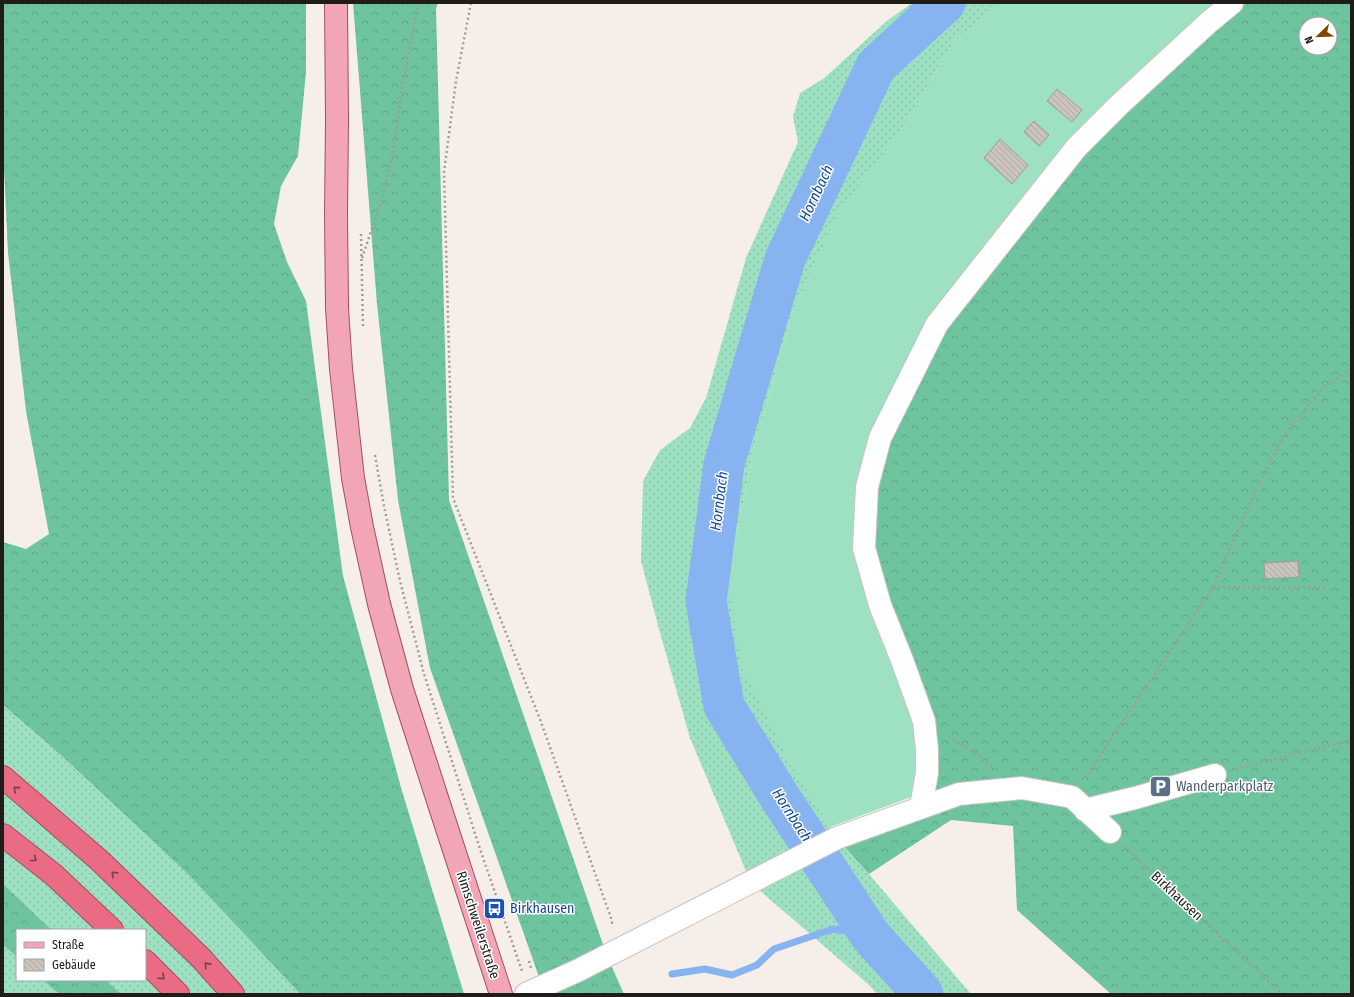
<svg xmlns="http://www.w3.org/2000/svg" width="1354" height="997" font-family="'Fira Sans Condensed',sans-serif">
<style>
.grass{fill:url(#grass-dots)}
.forest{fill:url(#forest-crowns);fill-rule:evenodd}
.garden{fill:#9ee1c2}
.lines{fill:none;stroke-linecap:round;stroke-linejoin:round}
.stream{stroke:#87b3f1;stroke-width:7}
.river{stroke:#87b3f1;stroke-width:41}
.building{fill:url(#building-back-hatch);stroke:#a19a94}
.minor-casing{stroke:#cbc4be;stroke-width:24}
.major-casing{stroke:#a34f5f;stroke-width:24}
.highway-casing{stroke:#a34f5f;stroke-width:24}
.path{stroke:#a19b97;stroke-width:2.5;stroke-dasharray:2 3;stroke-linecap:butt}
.minor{stroke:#fff;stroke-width:22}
.major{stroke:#f2a6b5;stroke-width:22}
.highway{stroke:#ea6b84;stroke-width:22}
.oneway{stroke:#7a404a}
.labels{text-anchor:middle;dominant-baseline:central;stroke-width:3;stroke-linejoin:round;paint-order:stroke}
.service-label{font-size:14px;fill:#4e5e75;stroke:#fff;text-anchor:start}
.street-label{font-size:14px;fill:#1f1c1a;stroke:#fff}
.transit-label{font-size:14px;fill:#164399;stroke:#fff;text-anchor:start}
.water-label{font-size:15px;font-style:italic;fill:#124a92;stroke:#fff}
</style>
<defs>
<pattern id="grass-dots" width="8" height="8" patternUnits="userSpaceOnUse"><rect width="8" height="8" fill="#9ee1c2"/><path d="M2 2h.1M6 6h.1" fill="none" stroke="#88c0a6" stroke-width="1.8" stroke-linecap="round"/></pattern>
<pattern id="forest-crowns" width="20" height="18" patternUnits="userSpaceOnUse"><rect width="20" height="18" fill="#6dc49f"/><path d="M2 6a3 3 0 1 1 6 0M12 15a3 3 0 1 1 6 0" fill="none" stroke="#5ea888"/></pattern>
<pattern id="building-back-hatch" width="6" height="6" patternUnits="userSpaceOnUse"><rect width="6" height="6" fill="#cbc4be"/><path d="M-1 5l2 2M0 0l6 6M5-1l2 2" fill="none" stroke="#aea8a3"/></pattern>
</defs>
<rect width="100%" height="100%" fill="#f6efe9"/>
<path class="grass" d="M 912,3 L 1003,3 L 955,40 L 903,128 L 837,215 L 791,317 L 754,449 L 727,580 L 784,751 L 837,838 L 869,874 L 971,994 L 877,994 L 869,985 L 751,883 L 690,738 L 657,622 L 641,561 L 643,481 L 660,450 L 690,428 L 706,398 L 746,258 L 798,142 L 793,117 L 800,93 L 823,79 L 888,20 Z
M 3,705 L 61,755 L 188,874 L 300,994 L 121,994 L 106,980 L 145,980 L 145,930 L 52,930 L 3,884 Z
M 3,945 L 17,957 L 17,980 L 43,980 L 59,994 L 3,994 Z"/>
<path class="forest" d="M 3,3 L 306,3 L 306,72 L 298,156 L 281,186 L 274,224 L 287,262 L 306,301 L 343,576 L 402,791 L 464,994 L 300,994 L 188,874 L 61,755 L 3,705 L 3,542 L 26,549 L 49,534 L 26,411 L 8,253 L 3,148 Z
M 353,3 L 438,3 L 436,9 L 449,500 L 607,956 L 624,994 L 545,994 L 430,668 L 398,500 L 377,304 Z
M 1232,3 L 1351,3 L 1351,994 L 1111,994 L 1017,910 L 1013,826 L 951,820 L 869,874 L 837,838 L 921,807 L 880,605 L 867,487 L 937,324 L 1077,148 ZM 1306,24 L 1330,24 L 1330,48 L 1306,48 Z
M 3,884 L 52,930 L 17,930 L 17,957 L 3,945 Z
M 43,980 L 106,980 L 121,994 L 59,994 Z"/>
<path class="garden" d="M 1003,3 L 1232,3 L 1119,104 L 937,324 L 880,438 L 864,548 L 924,721 L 925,792 L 830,827 L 784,751 L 742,666 L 727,580 L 754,449 L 791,317 L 837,214 L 903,128 L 955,40 Z"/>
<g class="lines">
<path class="stream" d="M 672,974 L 705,969 L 732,975 L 757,965 L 774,949 L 833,929 L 870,935"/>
<path class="river" d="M 923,994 L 870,935 L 779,796 L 724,706 L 706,601 L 724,464 L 785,259 L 876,66 L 945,3"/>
</g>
<path class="building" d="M 1057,89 L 1082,110 L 1072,122 L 1047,101 Z
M 1034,121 L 1049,135 L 1039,146 L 1024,132 Z
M 1000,139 L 1028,165 L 1012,184 L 984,158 Z
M 1298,561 L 1299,577 L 1265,579 L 1264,563 Z"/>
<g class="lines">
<defs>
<path id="minor" d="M 921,807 L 927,773 L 927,749 L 924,721 L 902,660 L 880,605 L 864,548 L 867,487 L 880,438 L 937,324 L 1076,148 L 1119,105 L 1209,22 L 1232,3
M 1085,810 L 1135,798 L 1215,775
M 526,994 L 579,970 L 837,838 L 959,794 L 1022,788 L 1072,797 L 1110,832"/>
<path id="major" d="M 336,3 L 337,120 L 336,215 L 337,308 L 341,369 L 353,478 L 362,527 L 379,604 L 402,689 L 439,804 L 501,994"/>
<path id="highway" d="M 3,777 L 99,860 L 201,958 L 233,994
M 3,835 L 54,875 L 112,930
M 145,961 L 178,994"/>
</defs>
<use href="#minor" class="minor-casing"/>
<use href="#major" class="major-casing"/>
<use href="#highway" class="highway-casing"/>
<path class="path" d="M 471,3 L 456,81 L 444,172 L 453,498 L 541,722 L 611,918 L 613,927
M 361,234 L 363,327
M 362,258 L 383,196 L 394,147 L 401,93 L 418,3
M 375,455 L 384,506 L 400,581 L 424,674 L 480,849 L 522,971
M 1213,587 L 1326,588
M 949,737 L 978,755 L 995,768
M 1236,769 L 1351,740
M 1085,778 L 1213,587 L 1257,488 L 1285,433 L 1324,387 L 1351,369
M 1125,847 L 1282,994
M 529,961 L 531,968"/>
<use href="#minor" class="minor"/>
<use href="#major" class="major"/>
<use href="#highway" class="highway"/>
</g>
<defs><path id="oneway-chevron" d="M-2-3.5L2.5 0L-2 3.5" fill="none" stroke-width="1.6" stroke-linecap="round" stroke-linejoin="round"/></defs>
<g class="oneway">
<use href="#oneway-chevron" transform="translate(16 789) rotate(-139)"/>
<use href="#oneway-chevron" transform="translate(34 859) rotate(38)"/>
<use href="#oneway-chevron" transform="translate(114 874) rotate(-136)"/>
<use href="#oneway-chevron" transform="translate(207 965) rotate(-132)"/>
<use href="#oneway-chevron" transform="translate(162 977) rotate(44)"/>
</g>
<defs>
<symbol id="parking-square" viewBox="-11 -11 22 22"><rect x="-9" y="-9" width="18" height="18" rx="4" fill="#5c6f8a" stroke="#fff"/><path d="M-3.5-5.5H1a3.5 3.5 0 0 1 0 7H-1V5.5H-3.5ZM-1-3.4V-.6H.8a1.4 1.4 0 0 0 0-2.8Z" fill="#fff"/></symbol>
<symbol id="bus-square" viewBox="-11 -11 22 22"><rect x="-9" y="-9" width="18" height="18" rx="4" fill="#1a4fb4" stroke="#fff"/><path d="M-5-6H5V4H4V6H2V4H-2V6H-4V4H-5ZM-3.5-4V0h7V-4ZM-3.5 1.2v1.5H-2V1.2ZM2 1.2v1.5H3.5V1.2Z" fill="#fff"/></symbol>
</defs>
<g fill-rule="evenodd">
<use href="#parking-square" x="1148" y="774" width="25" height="25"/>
<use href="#bus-square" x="482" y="896" width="25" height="25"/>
</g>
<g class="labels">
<g class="service-label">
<text x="1176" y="786">Wanderparkplatz</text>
</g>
<g class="street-label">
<text transform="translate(1177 896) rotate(43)">Birkhausen</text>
<text transform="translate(478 925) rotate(72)">Rimschweilerstraße</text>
</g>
<g class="transit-label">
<text x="510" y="908">Birkhausen</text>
</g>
<g class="water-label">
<text transform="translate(816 193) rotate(-65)">Hornbach</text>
<text transform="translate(719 501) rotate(-83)">Hornbach</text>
<text transform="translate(792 815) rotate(57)">Hornbach</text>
</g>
</g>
<rect width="1354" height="997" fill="none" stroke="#1f1c1a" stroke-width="8"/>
<rect x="16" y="929" width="130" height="52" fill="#ffffff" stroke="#a5a4a3"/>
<rect x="24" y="942" width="20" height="6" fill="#f2a6b5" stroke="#a5a4a3"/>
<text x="52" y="949" font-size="12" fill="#1f1c1a">Straße</text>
<rect x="24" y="959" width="20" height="12" fill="url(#building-back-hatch)" stroke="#a5a4a3"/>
<text x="52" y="969" font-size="12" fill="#1f1c1a">Gebäude</text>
<g transform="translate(1318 36) rotate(247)"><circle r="19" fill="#ffffff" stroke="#a5a4a3"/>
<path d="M0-3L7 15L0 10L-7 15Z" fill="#824500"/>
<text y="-6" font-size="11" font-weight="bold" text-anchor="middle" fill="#1f1c1a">N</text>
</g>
</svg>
